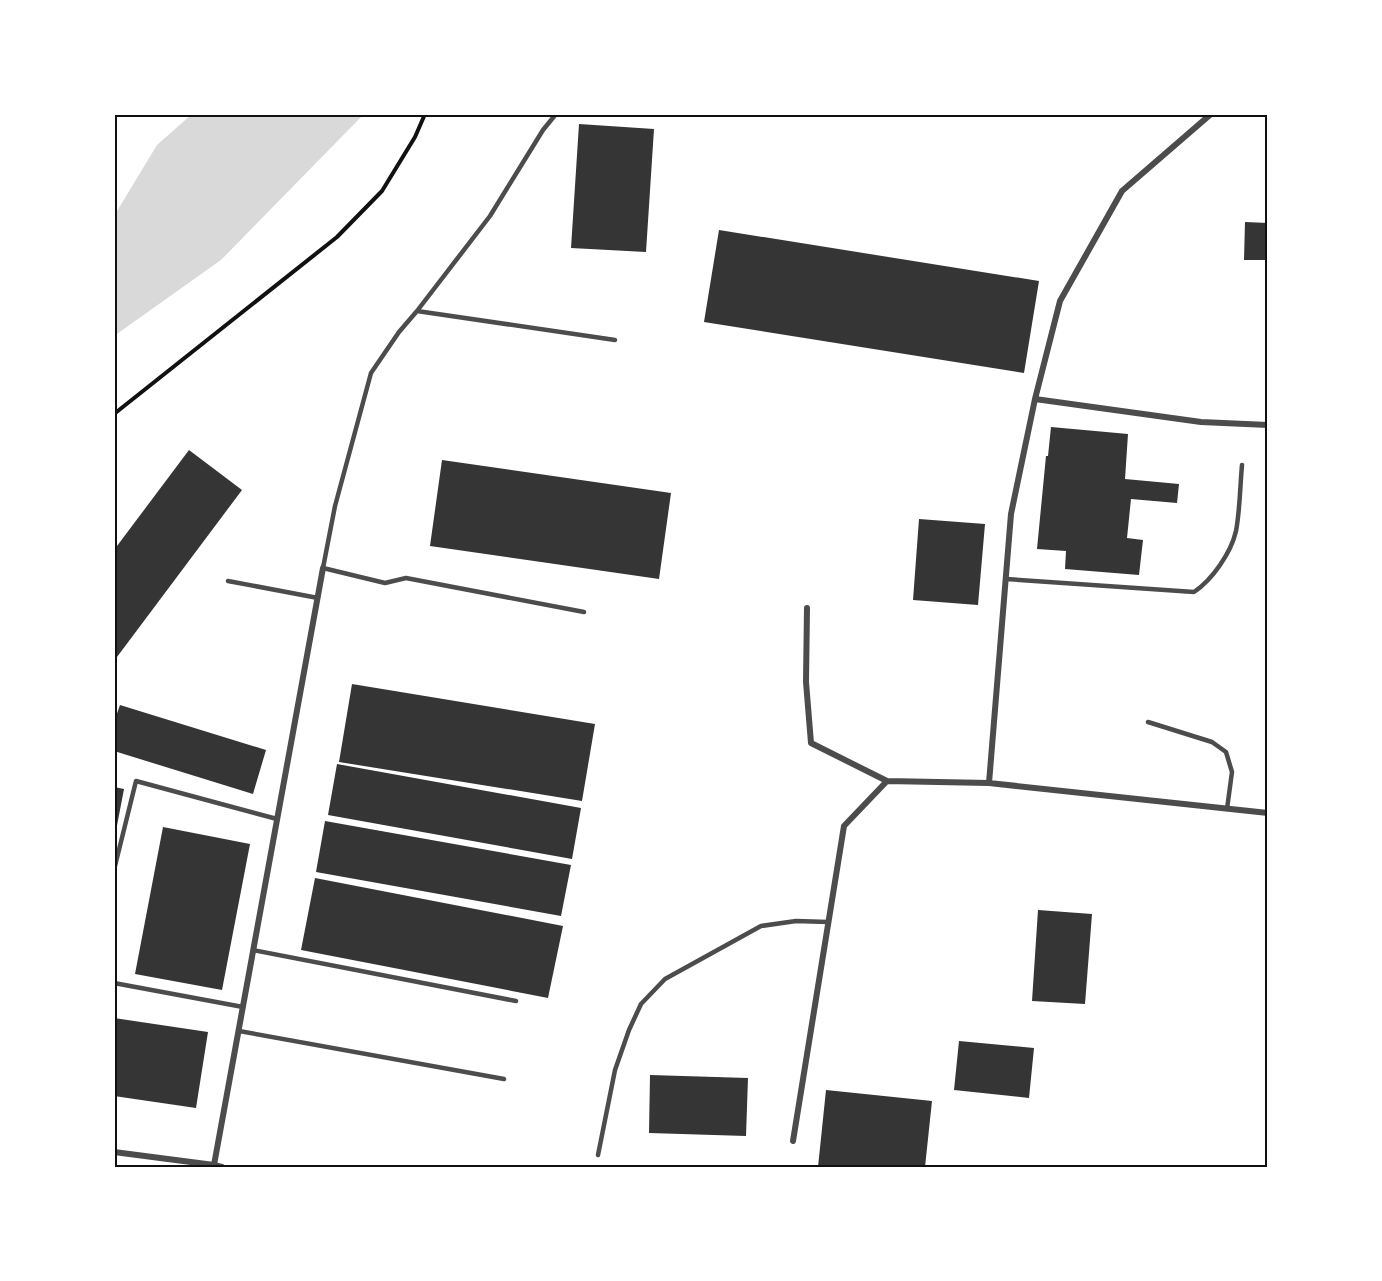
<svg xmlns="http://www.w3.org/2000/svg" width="1382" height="1281" font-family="Quicksand,sans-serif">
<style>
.water{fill:#d9d9d9}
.building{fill:#353535}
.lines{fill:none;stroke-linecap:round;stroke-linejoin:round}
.path{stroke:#111;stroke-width:4}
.service{stroke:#4c4c4c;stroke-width:4.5}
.minor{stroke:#4c4c4c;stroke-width:6}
.neatline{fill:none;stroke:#111;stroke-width:2}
</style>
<rect width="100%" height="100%" fill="#fff"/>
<path class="water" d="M 192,114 L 364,114 L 221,260 L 114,336 L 114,216 L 157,145 Z"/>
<path class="building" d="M 579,124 L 654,129 L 646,252 L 571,248 Z
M 1245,222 L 1268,223 L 1268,260 L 1244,260 Z
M 719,230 L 1039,281 L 1024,373 L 704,322 Z
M 1051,427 L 1128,434 L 1125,479 L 1179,484 L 1177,503 L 1131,499 L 1127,538 L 1143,540 L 1139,575 L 1065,569 L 1066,551 L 1037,549 L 1046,456 L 1048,456 Z
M 189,450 L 242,490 L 114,661 L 114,550 Z
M 442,460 L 671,493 L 659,579 L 430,546 Z
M 919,519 L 985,524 L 978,605 L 913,600 Z
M 352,684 L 595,724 L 582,801 L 339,762 Z
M 120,705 L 266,750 L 253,794 L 114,751 L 114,722 Z
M 337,764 L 581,808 L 572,859 L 328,815 Z
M 114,787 L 124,789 L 115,836 L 114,836 Z
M 325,821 L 571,865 L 561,916 L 316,872 Z
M 163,827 L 250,844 L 222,990 L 135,974 Z
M 315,878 L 563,926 L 548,998 L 301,950 Z
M 1038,910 L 1092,914 L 1085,1004 L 1032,1001 Z
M 114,1018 L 208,1032 L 196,1108 L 114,1096 Z
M 959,1041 L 1034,1048 L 1029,1098 L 954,1090 Z
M 650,1075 L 748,1078 L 746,1136 L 649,1133 Z
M 826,1090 L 932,1101 L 925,1167 L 818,1167 Z"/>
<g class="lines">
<path class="path" d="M 114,414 L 337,237 L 382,191 L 415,137 L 425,114"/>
<path class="service" d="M 417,311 L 490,216 L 543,130 L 556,114
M 1006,579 L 1194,592 C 1212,580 1231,553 1236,531 C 1240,510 1240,487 1242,465
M 228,581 L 318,598
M 584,612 L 406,578 L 385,583 L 323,568 L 335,506 L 371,373 L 399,332 L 417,311 L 615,340
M 1148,722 L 1212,742 L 1226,752 L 1232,772 L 1227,809
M 114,870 L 136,781 L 277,819
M 253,950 L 516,1001
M 114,983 L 243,1007
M 239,1031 L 504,1079
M 598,1155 L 615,1070 L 629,1030 L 641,1004 L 665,979 L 761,926 L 796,921 L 828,922"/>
<path class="minor" d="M 1035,399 L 1201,422 L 1268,425
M 807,608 L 806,682 L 811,743 L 887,781 L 989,783 L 1268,813
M 989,783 L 1011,514 L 1035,399 L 1060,301 L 1122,191 L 1211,114
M 793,1141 L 844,826 L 887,781
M 114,1152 L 214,1165
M 222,1167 L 214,1165 L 323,568"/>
</g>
<rect width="1382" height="1281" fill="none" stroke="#ffffff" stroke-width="231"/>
<rect x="116" y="116" width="1150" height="1050" class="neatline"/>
</svg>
